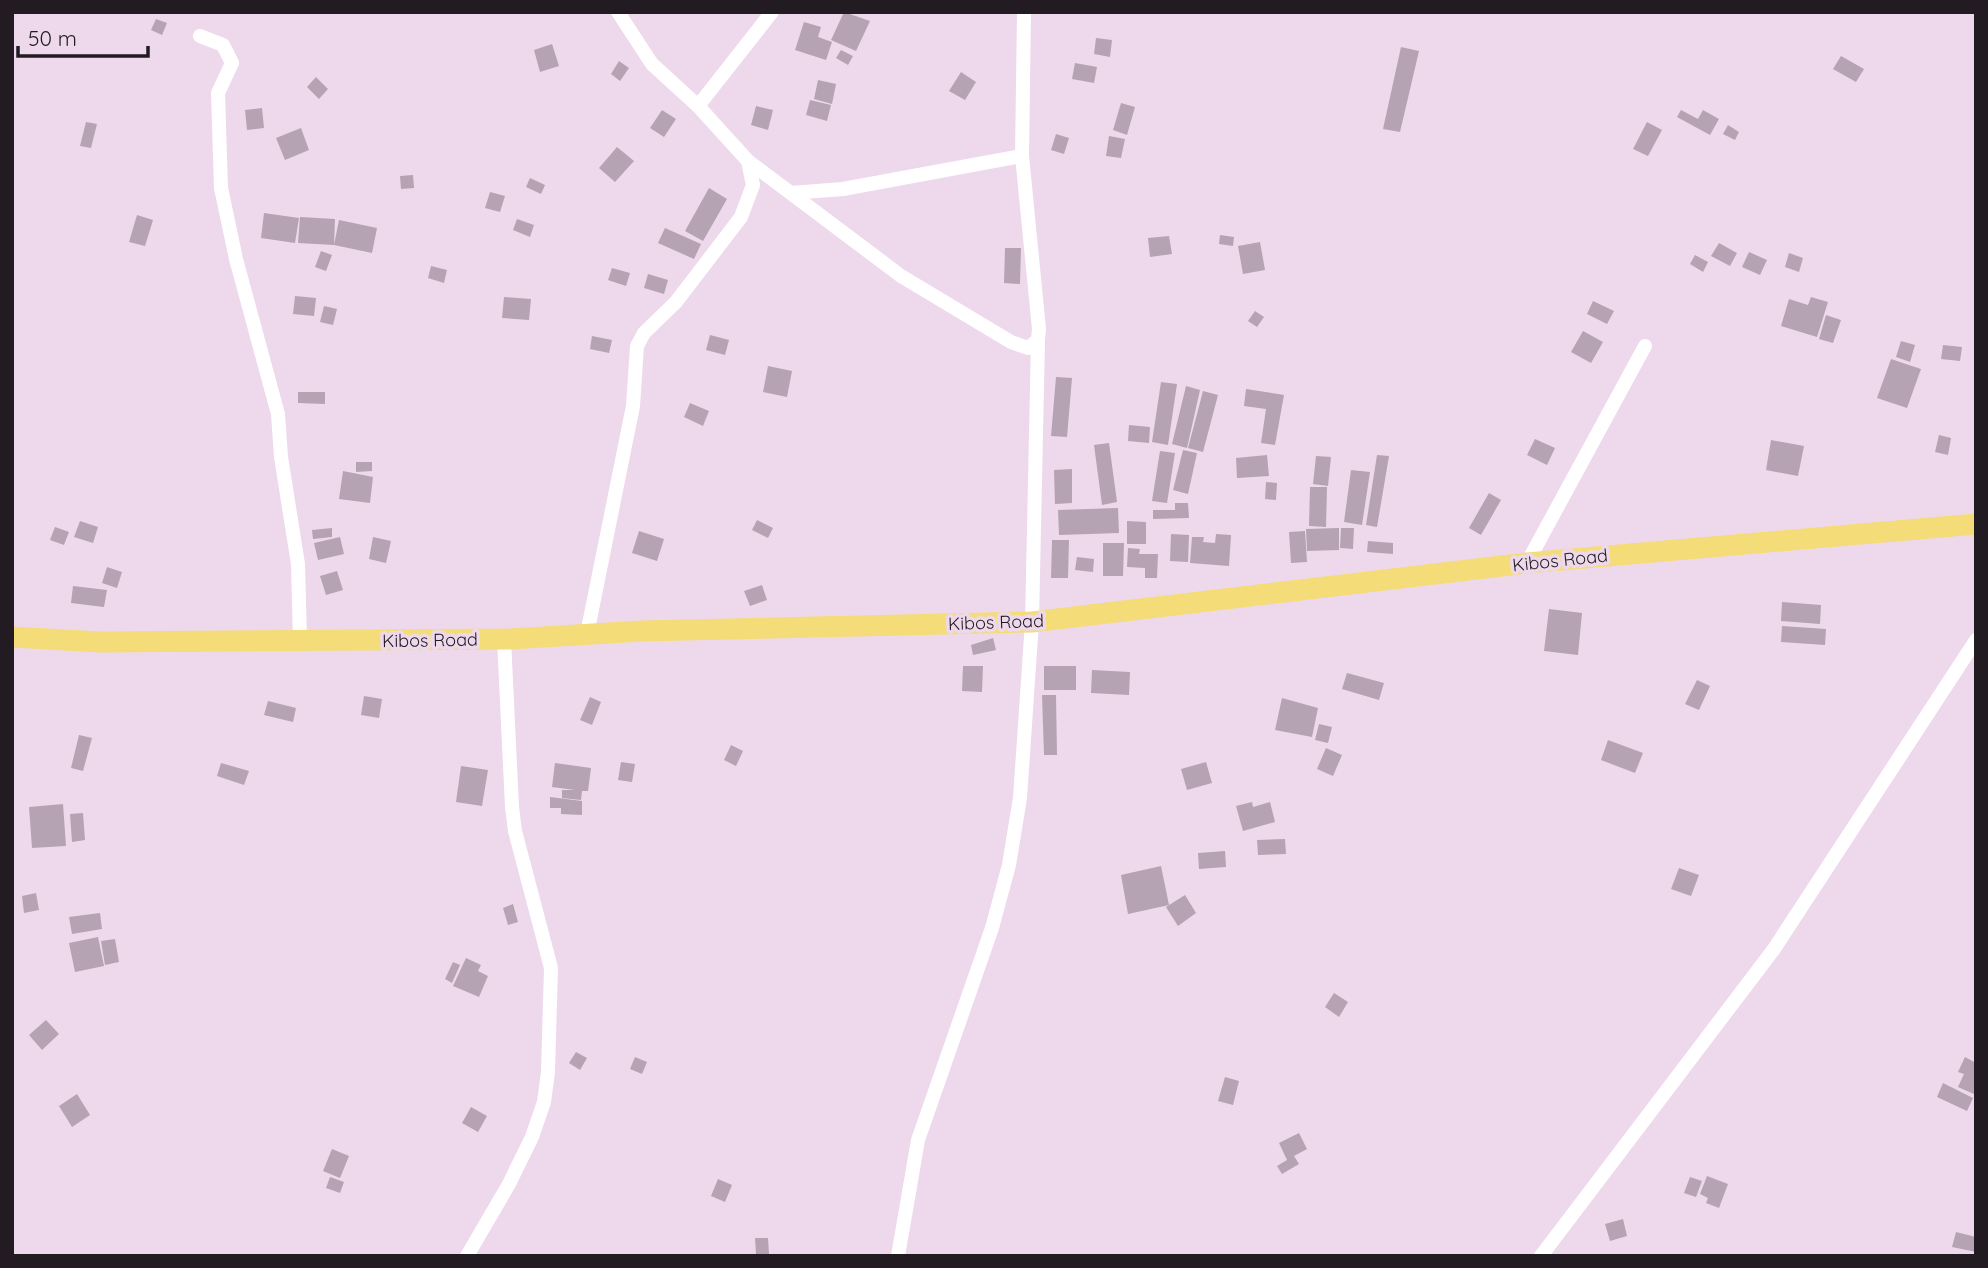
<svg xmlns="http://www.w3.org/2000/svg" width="1988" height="1268" font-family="Quicksand,sans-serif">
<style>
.building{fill:#b5a2b3}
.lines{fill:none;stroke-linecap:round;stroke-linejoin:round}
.minor{stroke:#fff;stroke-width:14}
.primary{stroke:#f4dc79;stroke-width:21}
.labels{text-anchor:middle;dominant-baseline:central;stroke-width:7;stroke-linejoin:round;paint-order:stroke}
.street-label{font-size:18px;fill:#221b21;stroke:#edd9eb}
</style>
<rect width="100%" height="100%" fill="#edd9eb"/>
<path class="building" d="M 844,12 L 870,21 L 856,51 L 831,40 Z
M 156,19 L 167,23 L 162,35 L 151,30 Z
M 804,22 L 821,27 L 818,37 L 832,42 L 826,60 L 795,50 Z
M 1096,38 L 1112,40 L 1110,57 L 1094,54 Z
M 552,44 L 559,66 L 540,72 L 534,50 Z
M 1401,47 L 1419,51 L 1400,132 L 1383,129 Z
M 841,50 L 853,56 L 848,65 L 836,58 Z
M 1841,56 L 1864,69 L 1856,82 L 1833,69 Z
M 619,61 L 629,68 L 620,81 L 611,74 Z
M 1075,63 L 1097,67 L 1094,83 L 1072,79 Z
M 961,72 L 976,82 L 965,100 L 949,91 Z
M 316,77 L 328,89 L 319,99 L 307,87 Z
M 818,80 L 836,84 L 832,104 L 814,99 Z
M 810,100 L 831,105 L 827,121 L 806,115 Z
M 1121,103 L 1135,107 L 1127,135 L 1113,130 Z
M 756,106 L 773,110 L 768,130 L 751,125 Z
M 262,108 L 264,128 L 247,130 L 245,110 Z
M 662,110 L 676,119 L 664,137 L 650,128 Z
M 1681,110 L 1698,119 L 1703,110 L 1719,119 L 1710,135 L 1677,117 Z
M 86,122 L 97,124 L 91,148 L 80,146 Z
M 1647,122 L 1662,130 L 1648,156 L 1633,149 Z
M 1728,125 L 1739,132 L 1735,140 L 1723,134 Z
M 301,128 L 309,150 L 285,160 L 276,138 Z
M 1056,134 L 1069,138 L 1064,154 L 1051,150 Z
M 1109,136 L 1125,139 L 1121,158 L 1106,156 Z
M 617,147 L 634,161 L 615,182 L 599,168 Z
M 413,175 L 414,188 L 401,189 L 400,176 Z
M 530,178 L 545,185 L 541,194 L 526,187 Z
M 709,188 L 727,199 L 703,241 L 685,231 Z
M 490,192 L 505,196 L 500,212 L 485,208 Z
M 264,213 L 299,218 L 295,243 L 261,238 Z
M 137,215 L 153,220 L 145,246 L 129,242 Z
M 300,217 L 335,219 L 334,245 L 298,243 Z
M 517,219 L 534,225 L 530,237 L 513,230 Z
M 339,220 L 377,228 L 372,253 L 334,245 Z
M 665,228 L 701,244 L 694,259 L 658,243 Z
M 1220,235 L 1234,237 L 1233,246 L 1219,244 Z
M 1169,236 L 1172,254 L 1150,257 L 1148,238 Z
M 1260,242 L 1265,270 L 1243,274 L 1238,246 Z
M 1719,243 L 1737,253 L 1730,266 L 1711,256 Z
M 1005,248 L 1021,248 L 1020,284 L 1004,283 Z
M 321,251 L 332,255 L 326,271 L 315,267 Z
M 1749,252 L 1767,260 L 1760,275 L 1742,267 Z
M 1789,253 L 1803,258 L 1799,272 L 1785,267 Z
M 1695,255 L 1708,262 L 1703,272 L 1690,264 Z
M 431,266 L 447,270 L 444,283 L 428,278 Z
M 612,268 L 630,273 L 626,286 L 608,280 Z
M 648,274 L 668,280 L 664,294 L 644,288 Z
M 295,296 L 316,298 L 314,316 L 293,314 Z
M 504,297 L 531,299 L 529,320 L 502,318 Z
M 1811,297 L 1828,302 L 1817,337 L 1781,326 L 1789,299 L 1808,305 Z
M 1593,301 L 1614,311 L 1607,324 L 1587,314 Z
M 324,306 L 337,309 L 333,325 L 320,322 Z
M 1255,311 L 1264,317 L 1257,327 L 1248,321 Z
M 1826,315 L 1841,320 L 1833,343 L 1819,339 Z
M 1583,331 L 1603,342 L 1591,363 L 1571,352 Z
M 710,335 L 729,340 L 725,355 L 706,350 Z
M 592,336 L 612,340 L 609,353 L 590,349 Z
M 1901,341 L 1915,345 L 1910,362 L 1896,357 Z
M 1943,345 L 1962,347 L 1960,361 L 1941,359 Z
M 1891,359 L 1921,369 L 1907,408 L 1877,398 Z
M 768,366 L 792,371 L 787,397 L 763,392 Z
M 1056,377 L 1072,378 L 1067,437 L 1051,436 Z
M 1161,382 L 1177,384 L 1168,445 L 1152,442 Z
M 1186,386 L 1200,390 L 1187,448 L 1172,444 Z
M 1246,389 L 1284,395 L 1275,445 L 1261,443 L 1266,409 L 1244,406 Z
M 1203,391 L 1218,395 L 1203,452 L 1188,448 Z
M 298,392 L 325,392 L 325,404 L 298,403 Z
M 690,403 L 709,411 L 703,426 L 684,417 Z
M 1129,425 L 1150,427 L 1149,443 L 1128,441 Z
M 1939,435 L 1951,438 L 1948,455 L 1935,452 Z
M 1535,439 L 1555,448 L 1547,465 L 1527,455 Z
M 1771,440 L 1804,446 L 1798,476 L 1766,470 Z
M 1109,443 L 1117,502 L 1102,505 L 1094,445 Z
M 1183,450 L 1197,453 L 1188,494 L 1173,490 Z
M 1160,451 L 1175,453 L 1167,503 L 1152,501 Z
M 1267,455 L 1269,476 L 1237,478 L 1236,458 Z
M 1377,455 L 1389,456 L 1377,527 L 1366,525 Z
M 1316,456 L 1331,457 L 1328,486 L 1313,484 Z
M 356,462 L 372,462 L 372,471 L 356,472 Z
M 1072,469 L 1072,503 L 1055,504 L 1054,470 Z
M 1351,470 L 1370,472 L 1362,525 L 1344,522 Z
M 343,471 L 373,477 L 370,503 L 339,499 Z
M 1266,482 L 1277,483 L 1276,500 L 1265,499 Z
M 1310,487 L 1327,487 L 1326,527 L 1309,526 Z
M 1489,493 L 1501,500 L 1481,535 L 1469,528 Z
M 1175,503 L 1188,503 L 1189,518 L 1153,519 L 1153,510 L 1175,510 Z
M 1118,508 L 1119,533 L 1059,535 L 1058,510 Z
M 757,520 L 773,528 L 768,538 L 752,530 Z
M 80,521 L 98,527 L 93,543 L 74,537 Z
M 1127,521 L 1146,522 L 1146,544 L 1127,544 Z
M 55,527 L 69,532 L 64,545 L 50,540 Z
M 332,528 L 332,537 L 313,539 L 312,530 Z
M 1339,528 L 1339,550 L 1307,551 L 1306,529 Z
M 1341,528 L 1354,528 L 1353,549 L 1340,548 Z
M 639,531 L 664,539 L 657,561 L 632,553 Z
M 1305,531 L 1307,562 L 1291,563 L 1289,532 Z
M 1171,534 L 1189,535 L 1188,562 L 1170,561 Z
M 1216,534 L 1231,535 L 1229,566 L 1190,563 L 1192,537 L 1204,537 L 1203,542 L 1215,543 Z
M 340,537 L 344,554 L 318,560 L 314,543 Z
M 373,537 L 391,541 L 386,563 L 369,559 Z
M 1052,540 L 1069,540 L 1068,578 L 1051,578 Z
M 1368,541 L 1393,543 L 1393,554 L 1367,552 Z
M 1103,543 L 1124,543 L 1123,576 L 1103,576 Z
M 1128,548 L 1140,549 L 1139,554 L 1158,554 L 1157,578 L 1145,578 L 1145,568 L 1127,567 Z
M 1077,557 L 1094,559 L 1093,572 L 1075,570 Z
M 107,567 L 122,572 L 117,588 L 102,583 Z
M 337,571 L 343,590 L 326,595 L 320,576 Z
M 762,585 L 767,600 L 750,606 L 744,591 Z
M 73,586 L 107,590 L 104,607 L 71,603 Z
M 1782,602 L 1821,605 L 1820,624 L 1781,621 Z
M 1549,609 L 1582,613 L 1578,655 L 1544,651 Z
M 1782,626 L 1826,629 L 1825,645 L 1781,642 Z
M 993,638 L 996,650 L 973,655 L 971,645 Z
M 963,666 L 983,666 L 982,692 L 962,691 Z
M 1044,666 L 1076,666 L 1076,690 L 1044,690 Z
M 1092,670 L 1130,672 L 1129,695 L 1091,693 Z
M 1347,673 L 1384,683 L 1379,700 L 1342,689 Z
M 1697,680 L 1710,686 L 1699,710 L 1685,704 Z
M 1042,695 L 1056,695 L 1057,755 L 1044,755 Z
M 364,696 L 382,699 L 379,718 L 361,715 Z
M 590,697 L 601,702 L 592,725 L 580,720 Z
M 1282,698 L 1318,708 L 1312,737 L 1275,730 Z
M 268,701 L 296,708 L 293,722 L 264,715 Z
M 1319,724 L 1332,727 L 1328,743 L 1315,740 Z
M 79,735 L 92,738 L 83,771 L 71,768 Z
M 1608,740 L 1643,753 L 1635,773 L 1601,760 Z
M 731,745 L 743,751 L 736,766 L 724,760 Z
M 1326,748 L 1342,755 L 1333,776 L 1317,769 Z
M 621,762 L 635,764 L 632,782 L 618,780 Z
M 1206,762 L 1212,783 L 1187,790 L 1181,769 Z
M 221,763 L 249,771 L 244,785 L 217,776 Z
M 555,763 L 591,768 L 588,791 L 582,791 L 581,800 L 562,798 L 562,790 L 575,790 L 552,787 Z
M 461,766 L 488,770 L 482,806 L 456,802 Z
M 550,797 L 582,801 L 582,815 L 561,814 L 561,808 L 550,808 Z
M 1252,802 L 1253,807 L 1270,802 L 1275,822 L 1243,831 L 1236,806 Z
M 63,804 L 66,846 L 32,848 L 29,807 Z
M 83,813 L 85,840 L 72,842 L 70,814 Z
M 1285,839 L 1286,854 L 1258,855 L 1257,840 Z
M 1225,851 L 1226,867 L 1199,869 L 1198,853 Z
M 1161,866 L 1169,905 L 1128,914 L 1121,875 Z
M 1679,868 L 1699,875 L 1691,896 L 1671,889 Z
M 36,893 L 39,910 L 24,913 L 22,896 Z
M 1185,895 L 1196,913 L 1178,926 L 1166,907 Z
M 513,904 L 518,922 L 508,925 L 503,908 Z
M 100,913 L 102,929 L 72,934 L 69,917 Z
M 98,937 L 104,966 L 75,972 L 69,943 Z
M 115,939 L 119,962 L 105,965 L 101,941 Z
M 466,958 L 481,965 L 478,971 L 488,976 L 479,997 L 453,986 Z
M 453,962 L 460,965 L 452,983 L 445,979 Z
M 1334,993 L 1348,1002 L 1339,1017 L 1325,1007 Z
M 46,1020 L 59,1034 L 42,1050 L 29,1035 Z
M 576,1052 L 587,1058 L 580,1070 L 569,1063 Z
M 635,1057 L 647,1062 L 642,1074 L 630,1069 Z
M 1965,1057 L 1976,1063 L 1976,1095 L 1958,1087 L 1964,1074 L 1958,1072 Z
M 1225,1077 L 1239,1081 L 1233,1105 L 1218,1101 Z
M 1943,1083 L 1973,1098 L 1967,1111 L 1937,1097 Z
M 77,1094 L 90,1115 L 72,1127 L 59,1106 Z
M 471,1107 L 487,1116 L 478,1132 L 462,1123 Z
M 1299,1133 L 1307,1149 L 1294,1156 L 1299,1164 L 1282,1174 L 1277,1166 L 1287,1160 L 1279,1143 Z
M 332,1149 L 349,1156 L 340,1178 L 323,1171 Z
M 1707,1176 L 1728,1184 L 1719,1208 L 1706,1203 L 1708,1198 L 1700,1194 Z
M 330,1177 L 344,1182 L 340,1193 L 326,1188 Z
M 1690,1177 L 1702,1181 L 1696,1197 L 1684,1193 Z
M 718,1179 L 732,1185 L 725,1202 L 711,1196 Z
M 1623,1219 L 1627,1236 L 1610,1241 L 1605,1224 Z
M 1956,1232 L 1976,1237 L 1976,1252 L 1952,1247 Z
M 755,1238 L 768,1238 L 769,1254 L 756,1254 Z"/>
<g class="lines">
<path class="minor" d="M 618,12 L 652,64 L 698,106 L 748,161 L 901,276 L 1011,342 L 1028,348 L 1038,340 L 1039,329 L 1022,156 L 1024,12
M 200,36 L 223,45 L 232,63 L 218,93 L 221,188 L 236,259 L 278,414 L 281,457 L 298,564 L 300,641
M 698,106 L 772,12
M 791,193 L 843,189 L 1022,156
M 1527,563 L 1645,346
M 587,634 L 633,406 L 637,346 L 644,333 L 676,302 L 741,217 L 753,185 L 748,161
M 467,1256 L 509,1184 L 532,1137 L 544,1102 L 548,1072 L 551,968 L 515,831 L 512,807 L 504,639
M 898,1256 L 918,1140 L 992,928 L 1009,865 L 1020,798 L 1032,622 L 1038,340
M 1541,1256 L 1774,949 L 1976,640"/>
<path class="primary" d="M 12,637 L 100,642 L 510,639 L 642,631 L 1032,622 L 1527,563 L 1976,524"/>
</g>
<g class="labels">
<g class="street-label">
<text transform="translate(1560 560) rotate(-6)">Kibos Road</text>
<text transform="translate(996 622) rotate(-2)">Kibos Road</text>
<text transform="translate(430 640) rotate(-1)">Kibos Road</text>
</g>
</g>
<rect width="1988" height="1268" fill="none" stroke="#221b21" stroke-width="28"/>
<path d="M18 46v10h130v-10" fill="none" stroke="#221b21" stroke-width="3.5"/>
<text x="28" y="46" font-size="21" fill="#221b21" stroke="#edd9eb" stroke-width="5" paint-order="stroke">50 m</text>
</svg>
